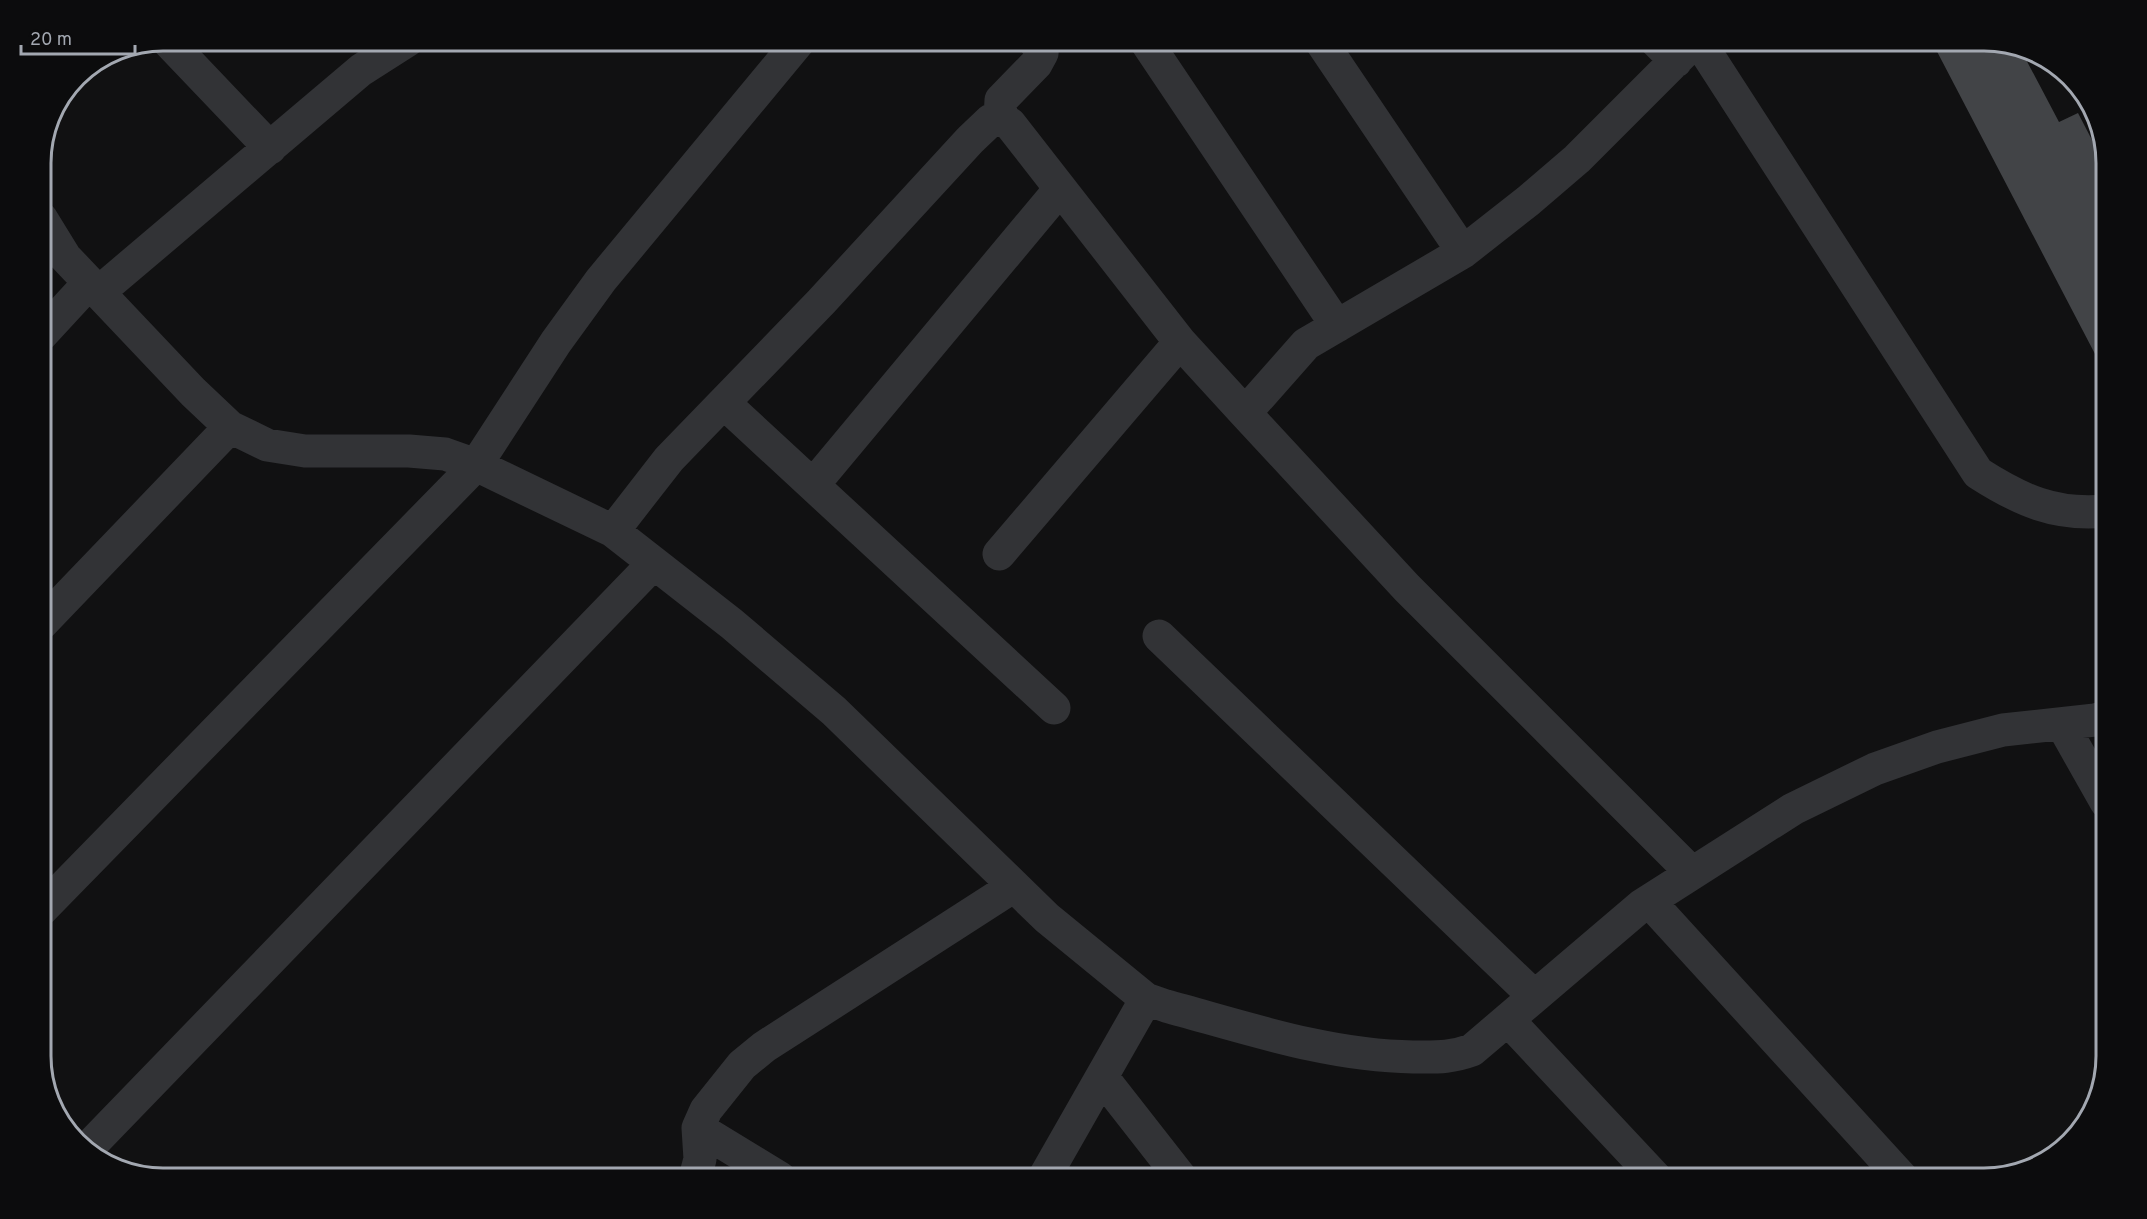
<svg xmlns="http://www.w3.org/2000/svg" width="2147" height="1219" font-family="Overpass,sans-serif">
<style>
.building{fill:#424447}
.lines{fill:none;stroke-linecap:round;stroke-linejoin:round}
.minor{stroke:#323336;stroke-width:33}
.rim{fill:none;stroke:#a3a8b1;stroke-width:3}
</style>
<rect width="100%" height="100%" fill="#111112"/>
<path class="building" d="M 1931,40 L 1984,40 L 2021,50 L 2059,122 L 2078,113 L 2106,167 L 2106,375 Z"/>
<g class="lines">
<path class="minor" d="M 167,40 L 270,148
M 1145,40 L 1337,326
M 1320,40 L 1463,252
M 1655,40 L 1676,61
M 1698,40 L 1978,473 C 2020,500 2055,516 2106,511
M 1000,118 L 1001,100 L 1036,64 L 1042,53 L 1034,40
M 41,218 L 65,257 L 193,392 L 230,427 L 267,445 L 305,451 L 409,451 L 445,454 L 476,465 L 613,531 L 732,624 L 834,711 L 1047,918 L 1146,999 L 1166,1006 C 1247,1028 1329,1056 1413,1057 C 1437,1057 1450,1058 1472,1050 L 1641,906 L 1793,809 L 1875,769 L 1937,747 L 2003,730 L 2095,720 L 2106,717
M 99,292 L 361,70 L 408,40
M 41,335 L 89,283
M 724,403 L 1054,708
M 1245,413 L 1306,344 L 1463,252 L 1528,201 L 1577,159 L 1696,40
M 813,485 L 1060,189
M 613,531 L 669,459 L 821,302 L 970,140 L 991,120 L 1000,118 L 1010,124 L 1180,342 L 1245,413 L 1407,588 L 1692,873
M 999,554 L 1180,342
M 41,624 L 230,427
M 1159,636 L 1534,996
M 2062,724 L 2106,802
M 1649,901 L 1902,1178
M 41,910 L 476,465 L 556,342 L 601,280 L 800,40
M 1508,1020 L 1656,1178
M 1102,1077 L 1181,1178
M 698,1128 L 780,1178
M 88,1148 L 654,563
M 695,1178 L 700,1159 L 698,1128 L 706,1110 L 742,1065 L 764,1047 L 1014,886
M 1044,1178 L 1146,999"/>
</g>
<path d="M0 0H2147V1219H0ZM163 51H1984A112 112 0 0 1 2096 163V1056A112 112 0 0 1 1984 1168H163A112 112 0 0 1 51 1056V163A112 112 0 0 1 163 51Z" fill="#0c0c0d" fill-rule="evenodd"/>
<path class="rim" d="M163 51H1984A112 112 0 0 1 2096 163V1056A112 112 0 0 1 1984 1168H163A112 112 0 0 1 51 1056V163A112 112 0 0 1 163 51Z"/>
<path d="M21 45v9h114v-9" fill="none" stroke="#a3a8b1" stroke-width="3"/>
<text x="30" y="45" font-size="18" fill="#a3a8b1" stroke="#0c0c0d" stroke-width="4.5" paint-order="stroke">20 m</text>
</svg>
